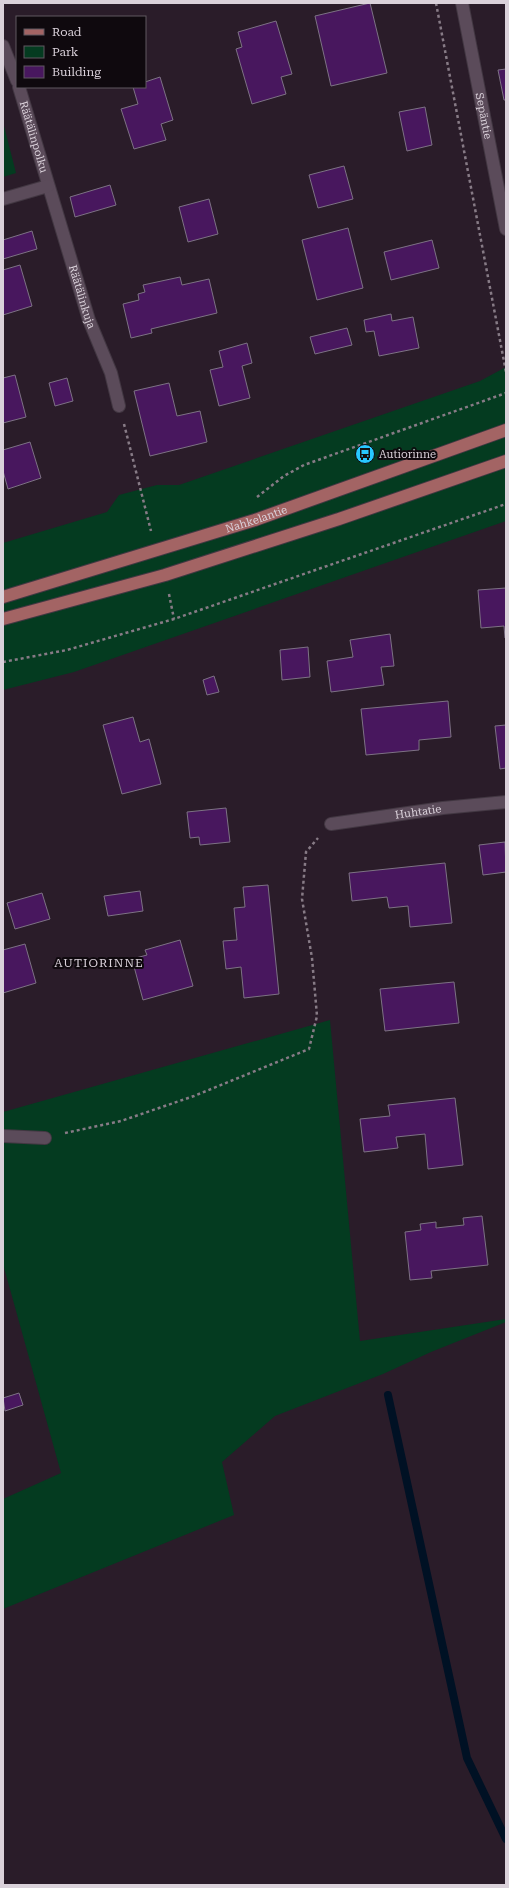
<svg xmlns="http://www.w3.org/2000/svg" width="509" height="1888" font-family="'Roboto Serif',serif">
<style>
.green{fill:#043b20}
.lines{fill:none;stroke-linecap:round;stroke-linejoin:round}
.stream{stroke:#001124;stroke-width:8}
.building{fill:#48175e;stroke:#7d7284}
.minor-casing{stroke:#423742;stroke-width:14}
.major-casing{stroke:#423742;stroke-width:14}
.path{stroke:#877b86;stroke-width:2.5;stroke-dasharray:3 3;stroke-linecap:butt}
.minor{stroke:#5b4b5a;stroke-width:12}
.major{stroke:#a36464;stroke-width:12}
.labels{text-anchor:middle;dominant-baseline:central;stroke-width:4;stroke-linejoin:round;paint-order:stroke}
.street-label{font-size:11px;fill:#dad1da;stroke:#0f090e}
.poi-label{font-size:11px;fill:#dad1da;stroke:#0f090e;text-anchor:start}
.neighbourhood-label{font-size:12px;letter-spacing:1px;fill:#dad1da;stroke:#0f090e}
</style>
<rect width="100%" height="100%" fill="#2a1c29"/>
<path class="green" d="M 3,122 L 16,173 L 3,177 Z
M 506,367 L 506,521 L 74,672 L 3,690 L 3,543 L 107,512 L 119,495 L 157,485 L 179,485 L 480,381 Z
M 330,1020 L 360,1341 L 506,1319 L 506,1322 L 431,1352 L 383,1374 L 275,1416 L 222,1462 L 234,1515 L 3,1609 L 3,1499 L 61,1473 L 3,1264 L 3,1112 Z"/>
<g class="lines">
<path class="stream" d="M 388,1395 L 467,1758 L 506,1839"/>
</g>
<path class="building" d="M 370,3 L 387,73 L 331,86 L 315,16 Z
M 276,21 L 292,74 L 281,77 L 286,94 L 252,104 L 236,49 L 242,47 L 238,32 Z
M 506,69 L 506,100 L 504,100 L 498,70 Z
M 160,77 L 173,120 L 161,124 L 166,140 L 134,149 L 121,109 L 138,104 L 133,87 L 145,87 L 145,82 Z
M 425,107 L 432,145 L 407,151 L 399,112 Z
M 344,166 L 353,199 L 318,208 L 309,175 Z
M 110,185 L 116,205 L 75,217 L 70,197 Z
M 209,199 L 218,234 L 188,242 L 179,207 Z
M 348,228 L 363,288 L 317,300 L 302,240 Z
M 32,231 L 37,249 L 3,259 L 3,240 Z
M 432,240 L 439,268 L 391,280 L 384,252 Z
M 20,265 L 32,306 L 3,315 L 3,270 Z
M 180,277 L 182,285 L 209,279 L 217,313 L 151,329 L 152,333 L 131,338 L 123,304 L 139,300 L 138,294 L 145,292 L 143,285 Z
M 391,314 L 392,321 L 413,317 L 419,348 L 379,356 L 374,331 L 366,332 L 364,320 Z
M 347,328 L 352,345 L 315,354 L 310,337 Z
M 247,343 L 252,363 L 242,366 L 250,398 L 219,406 L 210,370 L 223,367 L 219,351 Z
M 15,375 L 26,417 L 3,423 L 3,378 Z
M 67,378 L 73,401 L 55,406 L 49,383 Z
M 169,383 L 177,416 L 200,411 L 207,442 L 150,456 L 134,391 Z
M 30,442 L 41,478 L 8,489 L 3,471 L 3,450 Z
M 506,588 L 506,638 L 505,638 L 504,626 L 481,628 L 478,590 Z
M 390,634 L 394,666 L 381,667 L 384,685 L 331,692 L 327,661 L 353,657 L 350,640 Z
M 308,647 L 310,677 L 282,680 L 280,650 Z
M 214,676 L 219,692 L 207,695 L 203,680 Z
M 448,701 L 451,737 L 419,740 L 419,750 L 366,755 L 361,709 Z
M 133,717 L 140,742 L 149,739 L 161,784 L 122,794 L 103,725 Z
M 506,725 L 506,768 L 500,769 L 495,726 Z
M 226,808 L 230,842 L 200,845 L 199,837 L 190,838 L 187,812 Z
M 505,842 L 506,872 L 483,875 L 479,845 Z
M 445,863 L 452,923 L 410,927 L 408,906 L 389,908 L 387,897 L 352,901 L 349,873 Z
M 268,885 L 279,994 L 244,998 L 241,967 L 226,969 L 223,941 L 237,940 L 234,908 L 245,907 L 243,887 Z
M 140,891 L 143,911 L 108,916 L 104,896 Z
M 42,893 L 50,919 L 15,929 L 7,903 Z
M 180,940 L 193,986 L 143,1000 L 132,959 L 147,955 L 145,950 Z
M 25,944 L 36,983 L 3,993 L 3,950 Z
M 454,982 L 459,1023 L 385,1031 L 380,989 Z
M 455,1098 L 463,1165 L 428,1169 L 425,1134 L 396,1137 L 398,1148 L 364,1152 L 360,1119 L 390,1116 L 388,1105 Z
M 482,1216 L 488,1265 L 431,1271 L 432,1278 L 410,1280 L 405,1232 L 421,1230 L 420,1224 L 436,1222 L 436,1228 L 464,1225 L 463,1218 Z
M 19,1393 L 23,1405 L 5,1411 L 3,1398 Z"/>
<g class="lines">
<defs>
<g id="minor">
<path id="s1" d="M 462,3 L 506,229"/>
<path d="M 3,46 L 17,81"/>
<path id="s2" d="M 19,87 L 89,320 L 111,373 L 119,406"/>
<path d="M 3,199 L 48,186"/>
<path id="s3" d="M 331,824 L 443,808 L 506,802"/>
<path d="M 3,1136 L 45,1138"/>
</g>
<g id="major">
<path id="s4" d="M 3,597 L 255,520 L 506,430"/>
<path d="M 3,619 L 165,575 L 339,519 L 506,461"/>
</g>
</defs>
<use href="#minor" class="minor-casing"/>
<use href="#major" class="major-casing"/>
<path class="path" d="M 436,3 L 506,372
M 124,424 L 151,531
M 257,497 L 284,476 L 304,465 L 506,393
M 169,594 L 174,619
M 3,662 L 67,650 L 174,619 L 506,504
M 65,1133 L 121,1121 L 194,1096 L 309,1049 L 317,1016 L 312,958 L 302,899 L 306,852 L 318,838"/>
<use href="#minor" class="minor"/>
<use href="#major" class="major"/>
</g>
<defs>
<symbol id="bus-disc" viewBox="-11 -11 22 22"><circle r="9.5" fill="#28c8ff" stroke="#0f090e"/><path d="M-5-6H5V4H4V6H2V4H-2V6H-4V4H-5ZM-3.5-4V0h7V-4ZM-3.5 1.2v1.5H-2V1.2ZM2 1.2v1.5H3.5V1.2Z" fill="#111"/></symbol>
</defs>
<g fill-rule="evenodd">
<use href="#bus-disc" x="354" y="443" width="22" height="22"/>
</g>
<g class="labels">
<g class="street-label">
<text stroke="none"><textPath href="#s1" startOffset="115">Sepäntie</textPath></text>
<text stroke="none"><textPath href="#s2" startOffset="52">Räätälinpolku</textPath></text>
<text stroke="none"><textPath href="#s2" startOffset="219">Räätälinkuja</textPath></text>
<text stroke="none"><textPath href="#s4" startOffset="265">Nahkelantie</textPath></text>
<text stroke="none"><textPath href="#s3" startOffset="88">Huhtatie</textPath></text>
</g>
<g class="poi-label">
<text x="379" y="454">Autiorinne</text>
</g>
<g class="neighbourhood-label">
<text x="99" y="963">AUTIORINNE</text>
</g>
</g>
<rect width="509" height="1888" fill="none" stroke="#dad1da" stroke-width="8"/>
<rect x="16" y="16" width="130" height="72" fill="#0f090e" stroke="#605960"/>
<rect x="24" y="29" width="20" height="6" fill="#a36464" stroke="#605960"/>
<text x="52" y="36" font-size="12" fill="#dad1da">Road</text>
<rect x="24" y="46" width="20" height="12" fill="#043b20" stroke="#605960"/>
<text x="52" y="56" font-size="12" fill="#dad1da">Park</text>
<rect x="24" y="66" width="20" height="12" fill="#48175e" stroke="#605960"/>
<text x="52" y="76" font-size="12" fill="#dad1da">Building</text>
</svg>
